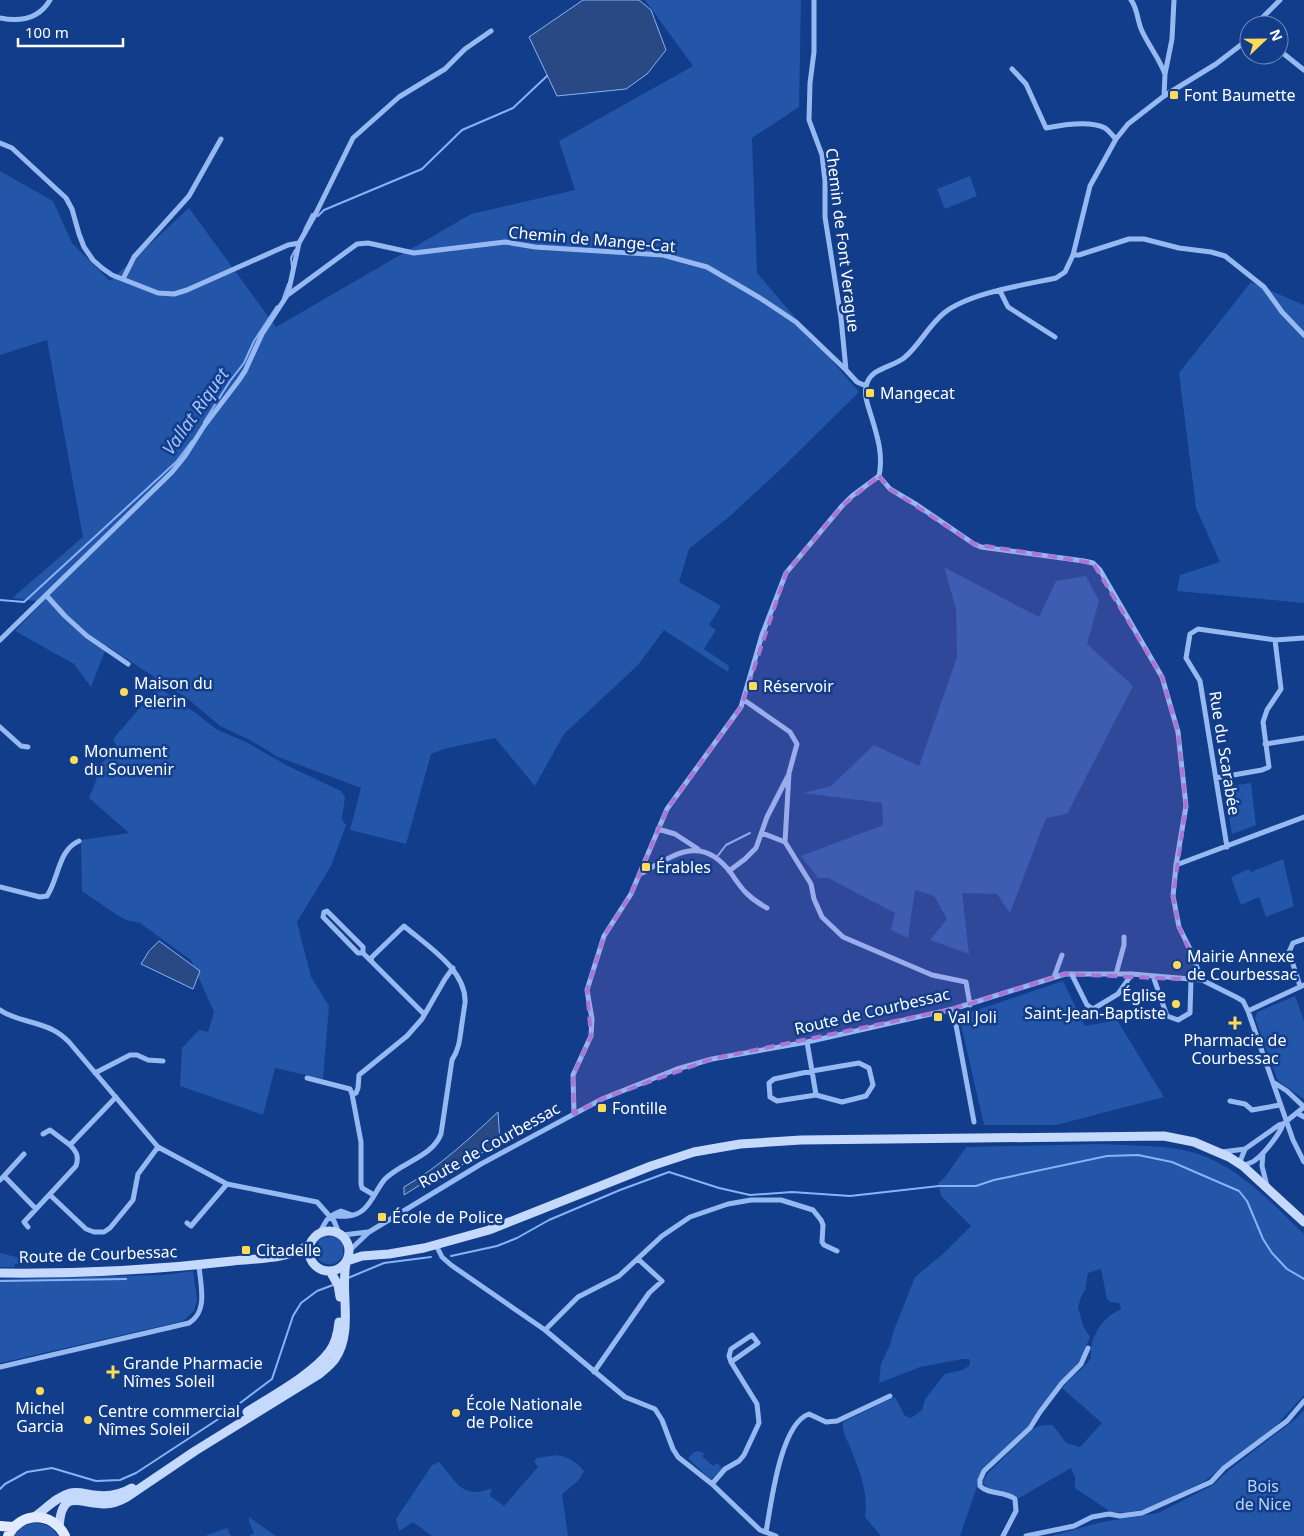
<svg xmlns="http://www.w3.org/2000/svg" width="1304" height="1536" font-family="'Noto Sans',sans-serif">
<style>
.green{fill:#2355a9}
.water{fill:#284983;stroke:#88b3f5}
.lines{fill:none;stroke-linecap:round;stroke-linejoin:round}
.stream{stroke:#88b3f5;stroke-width:2}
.street{stroke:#97b9f1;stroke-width:5}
.secondary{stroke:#c5d9fc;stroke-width:9}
.primary{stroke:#e1eaff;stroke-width:10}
.marked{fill:#a976d5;fill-opacity:0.2;stroke:#a976d5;stroke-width:4;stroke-dasharray:10 6;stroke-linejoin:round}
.poi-dot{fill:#ffdb57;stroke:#113d8a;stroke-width:2}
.labels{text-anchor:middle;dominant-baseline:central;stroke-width:5;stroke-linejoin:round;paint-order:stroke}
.poi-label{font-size:16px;fill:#fff;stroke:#113d8a;text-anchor:start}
.street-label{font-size:16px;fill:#fff;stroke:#113d8a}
.park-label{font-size:16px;fill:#bdd5fc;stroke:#113d8a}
.water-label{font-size:18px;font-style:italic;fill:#a2c3f9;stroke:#113d8a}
</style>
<rect width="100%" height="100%" fill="#113d8a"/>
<path class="green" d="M 645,0 L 801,0 L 799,107 L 752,138 L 757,273 L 859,392 L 782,468 L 730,516 L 689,549 L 679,582 L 721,606 L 709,625 L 716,630 L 704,649 L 729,666 L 728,672 L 664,630 L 638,665 L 564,734 L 535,786 L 495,738 L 444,749 L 431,754 L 406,844 L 350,830 L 361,788 L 278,757 L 250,740 L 220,726 L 188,699 L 107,646 L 91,687 L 74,664 L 15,631 L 43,602 L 12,598 L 83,537 L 47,340 L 0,355 L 0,171 L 53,201 L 72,243 L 110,281 L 189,208 L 276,327 L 471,214 L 575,190 L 559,141 L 693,66 Z
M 970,176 L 977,196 L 945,209 L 937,189 Z
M 1251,282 L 1304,305 L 1304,603 L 1177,591 L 1180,575 L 1220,562 L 1196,508 L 1179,373 Z
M 944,567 L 1039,617 L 1056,581 L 1086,576 L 1099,601 L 1087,644 L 1133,686 L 1067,814 L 1046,818 L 1010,913 L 997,894 L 962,893 L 969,954 L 930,940 L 947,919 L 934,896 L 915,890 L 908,938 L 891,930 L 895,913 L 828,878 L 818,878 L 801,856 L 883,825 L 882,803 L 803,793 L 831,786 L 874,745 L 919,766 L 957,657 L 956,609 Z
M 158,687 L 197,714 L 216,729 L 246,742 L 288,766 L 341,791 L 345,797 L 342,819 L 346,825 L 331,866 L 297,922 L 311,977 L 329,1006 L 323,1079 L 275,1068 L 263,1115 L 180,1086 L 182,1048 L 199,1030 L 208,1032 L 214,1012 L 191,960 L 140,923 L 126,920 L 117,915 L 82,891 L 81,840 L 129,833 L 89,798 L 96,781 L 100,764 L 119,750 L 113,739 Z
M 1251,783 L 1256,825 L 1232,834 L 1224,787 Z
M 1283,859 L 1294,906 L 1266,917 L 1259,897 L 1241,905 L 1231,877 L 1249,869 L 1251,872 Z
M 1063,981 L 1085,1026 L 1117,1020 L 1164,1097 L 1056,1125 L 984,1125 L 959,1016 Z
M 1295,996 L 1304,1021 L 1304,1099 L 1278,1081 L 1255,1018 L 1257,1012 Z
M 1100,1144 C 1132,1146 1167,1144 1198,1154 C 1239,1167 1274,1205 1304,1234 L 1304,1395 L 1272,1430 L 1203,1482 L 1146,1509 L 1126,1513 L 1111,1512 L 1075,1488 L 1075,1477 L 1071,1468 L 1019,1498 L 987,1488 L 983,1482 L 987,1474 L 1034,1428 L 1043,1425 L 1053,1425 L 1066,1443 L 1080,1447 L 1102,1423 L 1062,1388 C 1071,1377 1083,1369 1091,1358 C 1089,1338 1102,1317 1120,1310 L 1121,1307 L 1119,1303 L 1110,1302 L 1107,1299 L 1101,1269 L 1088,1273 L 1085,1290 L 1081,1297 L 1078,1307 L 1083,1326 L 1090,1337 L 1079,1362 L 1040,1408 L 1028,1427 L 982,1472 L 960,1536 L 881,1536 L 865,1517 C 869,1495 860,1472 852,1452 C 848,1441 842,1434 843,1422 L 895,1397 L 905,1416 L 911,1418 L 922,1410 L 925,1399 L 945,1374 L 962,1370 L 969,1366 L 970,1362 L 969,1359 L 963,1359 L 920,1367 L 879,1383 L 881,1364 L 890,1345 L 894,1330 L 915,1277 L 944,1253 L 971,1226 L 941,1196 L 938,1183 L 945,1177 L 966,1147 Z
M 327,1235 L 327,1238 L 331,1236 L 338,1238 L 343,1244 L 343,1256 C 335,1269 319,1266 314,1252 L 317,1251 L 319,1243 L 317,1241 Z
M 0,1253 L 24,1259 L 27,1263 L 15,1264 L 14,1267 L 0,1267 Z
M 193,1271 L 197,1300 L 194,1311 L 183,1321 L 0,1363 L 0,1279 L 163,1275 Z
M 1304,1410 L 1304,1536 L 1051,1536 L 1102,1522 L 1158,1513 L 1213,1485 L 1229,1470 L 1298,1417 Z
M 697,1451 L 705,1453 L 702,1456 L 713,1466 L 717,1463 L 722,1468 L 711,1480 L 688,1458 L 693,1453 Z
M 557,1455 C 568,1457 577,1462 584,1471 L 579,1480 L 562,1494 L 568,1536 L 432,1536 L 413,1522 L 399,1531 L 396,1519 L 432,1465 L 439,1462 C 451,1474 458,1493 477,1492 C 483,1492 487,1489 492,1489 L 490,1496 L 504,1506 L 538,1467 L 534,1461 L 537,1458 Z
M 249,1517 L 276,1536 L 249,1536 L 254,1533 L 249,1522 Z
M 33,1523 C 44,1523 52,1526 58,1536 L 14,1536 C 19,1529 24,1525 33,1523 Z
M 227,1528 L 231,1536 L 206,1536 L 207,1535 Z"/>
<path class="water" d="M 583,0 L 639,0 L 651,10 L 666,50 L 647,74 L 626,89 L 557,96 L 529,37 Z
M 159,941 L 200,971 L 193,989 L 141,964 L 149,951 Z
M 498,1112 L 500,1142 L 427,1186 L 423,1183 L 404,1195 L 404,1187 C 439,1167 468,1140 498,1112 Z"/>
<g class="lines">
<path class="stream" d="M 318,216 L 324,210 L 422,169 L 462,130 L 513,108 L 547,76
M 304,230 L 312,214
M 292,267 L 291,258 L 295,250
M 283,298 L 288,284
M 204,422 L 230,381 L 244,363 L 254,341 L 277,306
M 0,600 L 24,602 L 176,462 L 192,441
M 716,858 L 726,845 L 750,833
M 451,1256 L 497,1246 L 517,1238 L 549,1220 L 620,1190 L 669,1172 L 719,1188 L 750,1195 L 792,1192 L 850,1196 L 939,1186 L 976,1186 L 994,1180 L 1107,1156 L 1138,1155 L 1172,1162 L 1239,1191 L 1247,1201 L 1263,1239 L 1272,1253 L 1287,1269 L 1304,1279
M 348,1278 L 384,1263 L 431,1257
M 0,1281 L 126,1279
M 0,1489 L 5,1484 L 27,1472 L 52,1468 L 96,1481 L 120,1480 L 136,1473 L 223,1416 L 272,1379 L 293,1316 L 301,1303 L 317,1291 L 333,1285"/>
<path class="street" d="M 814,0 L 814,52 L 810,83 L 809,120 L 822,155 L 825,181 L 825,217 L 841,318 L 846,370 L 857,382 L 866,386
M 1131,0 C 1138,9 1137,21 1142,31 C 1149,46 1159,58 1165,74
M 0,18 C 20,22 39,19 50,0
M 1255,25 L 1280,0
M 1279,50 L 1304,70
M 1012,69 L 1026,84 L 1046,128 C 1061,125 1090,120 1105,128 C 1109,131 1113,136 1116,139
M 1164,96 L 1165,74 L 1172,39 L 1174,0
M 0,143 L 12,148 L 66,198 L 72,209 L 79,234 L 84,247 L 93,260 L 102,268 L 112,275 L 158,293 L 174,294 L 187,290 L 288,245 L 299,243
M 1073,255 L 1079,255 L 1129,239 L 1144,239 L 1179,248 L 1211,252 L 1225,256 L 1264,287 L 1282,312 L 1304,335
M 123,279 L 134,257 L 189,196 L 221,139
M 1000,291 L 1008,307 L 1055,337
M 289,294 L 357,244 L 368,243 L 414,253 L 505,242 L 535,247 L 663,255 L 707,267 L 760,298 L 796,322 L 846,370
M 879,476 L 890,489 L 917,505 L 974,544 L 981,547 L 1084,561 L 1093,563 L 1100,570 L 1162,677 L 1178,732 L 1186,806 L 1176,865 L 1173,896 L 1179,927 L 1189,947 L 1202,980
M 46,595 L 65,616 L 87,636 L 128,664
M 0,640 L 172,472 L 185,456 L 204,426 L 239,380 L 245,371 L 262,334 L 288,294 L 299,243 L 316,213 L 353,138 L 399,97 L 445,69 L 465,49 L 491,31
M 744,700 L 790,732 L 797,744 L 789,773 L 785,842 L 811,884 L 814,899 L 822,917 L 843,937 L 932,975 L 966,982 L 970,1005
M 0,727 L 21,746 L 28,747
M 1265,744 L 1304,738
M 1216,778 L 1262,770 L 1269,767 L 1263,722 L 1267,710 L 1281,689 L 1275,640
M 658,829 L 675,834 L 698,849
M 762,833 L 785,842
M 1227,847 L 1200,681 L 1186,658 L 1190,634 L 1198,629 L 1275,640 L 1304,638
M 1176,865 L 1304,817
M 729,871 L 745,859 L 756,848 L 767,817 L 788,776
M 642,873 C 675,854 702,834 731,873 C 742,890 749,898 767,908
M 0,887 L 40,897 L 47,896 C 59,878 58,850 79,841
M 363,953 L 358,953 L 323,917 L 324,912 L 327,911 L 363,947 L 363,953 L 371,961
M 1116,974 L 1124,945 L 1124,937
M 1072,975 L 1087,1005 L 1093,1009 L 1118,994 L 1132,974
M 1153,976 L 1167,1016 L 1178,1020 L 1190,1013 L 1191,979
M 1054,977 L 1062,955
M 1300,986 L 1289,952 L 1293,943 L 1304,939
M 953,1009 L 974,1122
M 0,1010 C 16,1021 36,1021 53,1030 C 59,1033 64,1037 69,1042 L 158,1147 L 227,1184 L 317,1202 L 334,1221 L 339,1233
M 1248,1011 L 1304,985
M 807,1042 L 812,1071 L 859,1063 L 869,1068 L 873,1085 L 866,1096 L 842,1102 L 816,1095 L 812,1071 L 774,1079 L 769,1083 L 770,1097 L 777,1101 L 816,1095
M 95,1073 L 130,1055 L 137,1055 L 148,1060 L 163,1061
M 307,1078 L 350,1089 L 352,1094 L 361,1142 L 361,1184 L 362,1188 L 374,1195
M 352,1094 L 356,1093 L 358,1088 L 359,1075 L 407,1036 L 422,1019 L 445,979 L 453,968
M 1230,1101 L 1245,1104 L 1252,1110 L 1280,1105
M 1297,1113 L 1304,1117
M 574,1114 L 573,1075 L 591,1036 L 592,1019 L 587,990 L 604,936 L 631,894 L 667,809 L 741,707 L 762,635 L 786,573 L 842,506 L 852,496 L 879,476 C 884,453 876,432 869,409 C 867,402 864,395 866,387 C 869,368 891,368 904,358 C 919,346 928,326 944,313 C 969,293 1024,285 1056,278 L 1065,272 L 1073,255 L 1090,186 L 1116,139 L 1128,124 L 1164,96 L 1216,64 L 1246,41 L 1249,35
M 43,1134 L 50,1130 L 70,1145
M 1222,1152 L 1245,1149 L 1279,1125 L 1283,1124 L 1304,1107 L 1287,1091 L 1273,1082
M 1263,1153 L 1262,1166 L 1267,1186
M 1239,1164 L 1245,1149
M 1243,1166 C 1246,1164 1251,1163 1254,1161 C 1263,1155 1280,1134 1283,1124
M 4,1176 L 24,1154
M 0,1180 L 4,1176 L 36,1209
M 50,1195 L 86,1229 L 94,1232 L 104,1232 L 110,1228 L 133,1200 L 138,1174 L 158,1147
M 330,1216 C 341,1216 354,1218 363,1210 C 372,1203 377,1188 385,1179 C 402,1162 432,1157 441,1134 L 452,1060 C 460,1048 460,1036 462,1023 C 463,1016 464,1010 465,1003 C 467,970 426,945 404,926 L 372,957 L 371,961 L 424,1014
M 187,1223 L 191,1226 L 227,1184
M 28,1227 L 24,1222 L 76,1166 C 79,1157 77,1152 70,1145 L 116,1097
M 319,1233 C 328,1220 324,1218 341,1211 L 352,1215
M 343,1235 L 368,1232
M 436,1245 L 442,1257 L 451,1265 L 545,1330 L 578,1297 L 619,1276 L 662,1236 L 690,1217 L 728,1204 L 751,1200 L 781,1200 L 813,1210 L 821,1220 L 823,1225 L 822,1242 L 824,1245 L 837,1251
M 350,1250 L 369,1232 L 481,1164 L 602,1099 L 677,1069 L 712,1059 L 807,1042 L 953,1009 L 1065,974 L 1132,974 L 1202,980 L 1236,997 L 1243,1001 L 1248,1011 L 1293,1140 L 1304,1162
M 545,1330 L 625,1397 L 655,1409 L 662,1420 L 673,1449 L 678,1457 L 712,1484 L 760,1530 L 776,1536
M 0,1367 L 189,1323 C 209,1311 200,1284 199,1265
M 594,1372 L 649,1293 L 662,1281 L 638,1259
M 712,1484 L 725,1469 L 739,1461 L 744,1455 L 759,1423 L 757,1404 L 731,1362 L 758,1343 L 752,1335 L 731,1349 L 729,1356 L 731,1362
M 766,1532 C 771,1505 780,1424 809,1414 L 826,1422 L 837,1421 L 890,1396
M 1003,1536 L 1016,1511 L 1015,1499 C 1005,1491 989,1495 980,1486 L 980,1480 L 984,1471 L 1030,1428 L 1040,1412 L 1062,1383 L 1081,1364 L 1088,1348
M 1026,1536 L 1074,1526 L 1092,1517 L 1109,1514 L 1120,1516 L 1142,1513 L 1211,1482 L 1224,1468 L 1287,1421 L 1304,1401"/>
<path class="secondary" d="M309 1251a20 20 0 1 1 40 0a20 20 0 1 1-40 0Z
M 347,1261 L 362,1256 L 389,1254 L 424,1248 L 489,1230 L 651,1166 L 694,1152 L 740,1144 L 801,1140 L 1164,1136 L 1194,1142 L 1229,1157 L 1243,1166 L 1304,1222
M 330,1271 L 338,1285 L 340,1297
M 0,1273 C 78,1274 155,1270 233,1261 C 260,1258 287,1260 310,1244
M 247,1412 C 270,1397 313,1374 329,1352 C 336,1343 338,1332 339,1322
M 34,1517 C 46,1509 56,1497 70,1493 C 78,1491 86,1494 94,1495 C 107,1497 120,1495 132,1488
M 59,1527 C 62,1487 79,1504 104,1504 C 112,1504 120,1501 127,1497 L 195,1451 L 318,1375 C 324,1370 331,1365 335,1359 C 354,1331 340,1293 346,1263"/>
<path class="primary" d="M 0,1526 L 13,1527
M 8,1536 C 20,1511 53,1511 65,1536"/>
</g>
<path class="marked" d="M 879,476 L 890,489 L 974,544 L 1093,563 L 1162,677 L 1178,732 L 1186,806 L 1173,896 L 1179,927 L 1202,980 L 1065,974 L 953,1009 L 712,1059 L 602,1099 L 574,1114 L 573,1075 L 591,1036 L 587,990 L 604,936 L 631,894 L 667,809 L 741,707 L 786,573 L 842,506 Z"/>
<g class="poi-dot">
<rect x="1169" y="90" width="10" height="10" rx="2.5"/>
<rect x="865" y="388" width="10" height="10" rx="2.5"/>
<rect x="748" y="681" width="10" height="10" rx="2.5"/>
<circle cx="124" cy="692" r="5"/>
<circle cx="74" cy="760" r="5"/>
<rect x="641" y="862" width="10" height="10" rx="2.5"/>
<circle cx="1177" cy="965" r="5"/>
<circle cx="1176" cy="1004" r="5"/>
<rect x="933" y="1012" width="10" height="10" rx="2.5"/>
<path d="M1232.5 1015.5h5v5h5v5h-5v5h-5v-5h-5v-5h5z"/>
<rect x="597" y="1103" width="10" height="10" rx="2.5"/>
<rect x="377" y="1212" width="10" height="10" rx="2.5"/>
<rect x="241" y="1245" width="10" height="10" rx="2.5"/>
<path d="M110.5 1364.5h5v5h5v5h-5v5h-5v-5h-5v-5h5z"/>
<circle cx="40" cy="1391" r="5"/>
<circle cx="456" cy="1413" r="5"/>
<circle cx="88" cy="1420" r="5"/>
</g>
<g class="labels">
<g class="poi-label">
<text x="1184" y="95">Font Baumette</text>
<text x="880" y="393">Mangecat</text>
<text x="134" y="683">Maison du<tspan x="134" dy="18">Pelerin</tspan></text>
<text x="763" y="686">Réservoir</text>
<text x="84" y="751">Monument<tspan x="84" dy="18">du Souvenir</tspan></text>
<text x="656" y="867">Érables</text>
<text x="1187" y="956">Mairie Annexe<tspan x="1187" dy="18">de Courbessac</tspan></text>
<text x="1166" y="995" text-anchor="end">Église<tspan x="1166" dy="18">Saint-Jean-Baptiste</tspan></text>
<text x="948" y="1017">Val Joli</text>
<text x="1235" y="1040" text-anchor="middle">Pharmacie de<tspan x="1235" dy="18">Courbessac</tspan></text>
<text x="612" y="1108">Fontille</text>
<text x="392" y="1217">École de Police</text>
<text x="256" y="1250">Citadelle</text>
<text x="123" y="1363">Grande Pharmacie<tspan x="123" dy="18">Nîmes Soleil</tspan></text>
<text x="466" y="1404">École Nationale<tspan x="466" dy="18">de Police</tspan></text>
<text x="40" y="1408" text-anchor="middle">Michel<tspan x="40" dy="18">Garcia</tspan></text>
<text x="98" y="1411">Centre commercial<tspan x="98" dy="18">Nîmes Soleil</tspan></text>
</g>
<g class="street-label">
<text transform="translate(592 239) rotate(5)">Chemin de Mange-Cat</text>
<text transform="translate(843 240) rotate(83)">Chemin de Font Verague</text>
<text transform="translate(1225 753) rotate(81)">Rue du Scarabée</text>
<text transform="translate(872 1011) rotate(-13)">Route de Courbessac</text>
<text transform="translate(489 1145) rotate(-29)">Route de Courbessac</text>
<text transform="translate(98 1254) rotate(-2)">Route de Courbessac</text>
</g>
<g class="park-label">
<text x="1263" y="1486">Bois<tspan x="1263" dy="18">de Nice</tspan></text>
</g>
<g class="water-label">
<text transform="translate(195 411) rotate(-55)">Vallat Riquet</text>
</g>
</g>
<g transform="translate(1264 40) rotate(68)"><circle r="24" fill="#113d8a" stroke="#708bb9"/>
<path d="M0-4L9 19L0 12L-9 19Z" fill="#ffdb57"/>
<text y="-8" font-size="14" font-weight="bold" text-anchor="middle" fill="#ffffff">N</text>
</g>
<path d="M18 38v8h105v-8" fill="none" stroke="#ffffff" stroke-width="2.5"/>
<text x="25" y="38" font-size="15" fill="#ffffff" stroke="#113d8a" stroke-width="4" paint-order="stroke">100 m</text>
</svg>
